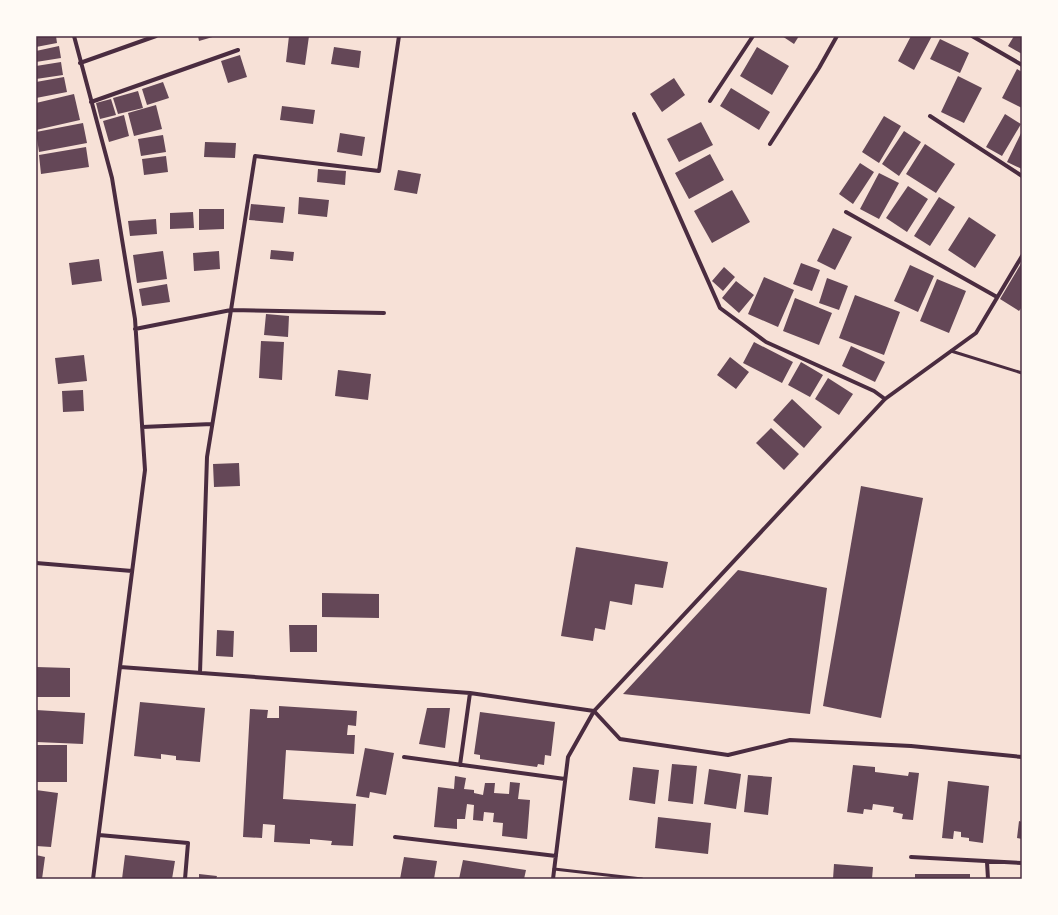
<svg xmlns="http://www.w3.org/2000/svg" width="1058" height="915" font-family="Inter,sans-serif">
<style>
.building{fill:#644757}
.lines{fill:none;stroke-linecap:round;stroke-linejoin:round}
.service{stroke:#4a2c40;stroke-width:3}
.minor{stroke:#4a2c40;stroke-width:4}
.neatline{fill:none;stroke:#4a2c40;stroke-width:1.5}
</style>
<rect width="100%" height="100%" fill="#f7e1d7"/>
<path class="building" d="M 36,36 L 56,36 L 57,43 L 36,47 Z
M 198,36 L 216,36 L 199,41 Z
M 289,36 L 309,36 L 305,65 L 286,62 Z
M 782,36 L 799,36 L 794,44 Z
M 911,36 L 932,36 L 914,70 L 898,61 Z
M 1014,36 L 1022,36 L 1022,54 L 1008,46 Z
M 940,39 L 969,53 L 960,73 L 930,59 Z
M 59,46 L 61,58 L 36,62 L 36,51 Z
M 334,47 L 361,51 L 359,68 L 331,64 Z
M 757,47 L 789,66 L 772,95 L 740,76 Z
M 240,55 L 247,77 L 228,83 L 221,61 Z
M 61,62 L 63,75 L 36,79 L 36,66 Z
M 1017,69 L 1022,72 L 1022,108 L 1002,98 Z
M 958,76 L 982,88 L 964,123 L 941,112 Z
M 64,77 L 67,92 L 36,98 L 36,82 Z
M 674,78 L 685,95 L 662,112 L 650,94 Z
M 163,82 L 169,98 L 147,105 L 142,89 Z
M 731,88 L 770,112 L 759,130 L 720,106 Z
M 138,91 L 143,108 L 118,114 L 113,98 Z
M 74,94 L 80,120 L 36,130 L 36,103 Z
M 111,99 L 116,115 L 100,119 L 96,103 Z
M 156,105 L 162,129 L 134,136 L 128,113 Z
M 282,106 L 315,110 L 313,124 L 280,120 Z
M 1005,114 L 1021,124 L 1002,156 L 986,147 Z
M 124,115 L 129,136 L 109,142 L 103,121 Z
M 884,116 L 901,126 L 879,163 L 862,152 Z
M 701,122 L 713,145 L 679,162 L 667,139 Z
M 83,123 L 87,143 L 39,152 L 36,132 Z
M 904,131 L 921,142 L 899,176 L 882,164 Z
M 1022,131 L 1022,169 L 1007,162 Z
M 340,133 L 365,137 L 362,156 L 337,152 Z
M 163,135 L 166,152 L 141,156 L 138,139 Z
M 205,142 L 236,143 L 235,158 L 204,157 Z
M 925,144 L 955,164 L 936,193 L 906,174 Z
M 86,147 L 89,167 L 41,174 L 39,155 Z
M 710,154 L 724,180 L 689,199 L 675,173 Z
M 166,156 L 168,172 L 144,175 L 142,159 Z
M 860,163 L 874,172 L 853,204 L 839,194 Z
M 318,169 L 346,171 L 345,185 L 317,182 Z
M 398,170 L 421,174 L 417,194 L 394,190 Z
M 879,173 L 899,183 L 879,219 L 860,209 Z
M 908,186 L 928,199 L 907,232 L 886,218 Z
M 732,190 L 750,222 L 712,243 L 694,211 Z
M 299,197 L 329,200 L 327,217 L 298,214 Z
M 939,197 L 955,207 L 930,246 L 914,236 Z
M 251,204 L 285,207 L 283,223 L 249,220 Z
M 199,209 L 224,209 L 224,229 L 199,230 Z
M 193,212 L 194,228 L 170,229 L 170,213 Z
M 969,217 L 996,235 L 975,268 L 948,250 Z
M 156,219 L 157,234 L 130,236 L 128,221 Z
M 833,228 L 852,237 L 835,270 L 817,261 Z
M 271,250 L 294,252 L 293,261 L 270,259 Z
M 163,251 L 167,279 L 137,283 L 133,255 Z
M 219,251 L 220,269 L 194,271 L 193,253 Z
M 99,259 L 102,281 L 72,285 L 69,263 Z
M 1022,262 L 1022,307 L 1019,311 L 1000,299 Z
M 801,263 L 820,270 L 812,291 L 793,284 Z
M 910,265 L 934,276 L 918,312 L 894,301 Z
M 724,267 L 735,277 L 723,291 L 712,281 Z
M 764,277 L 794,290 L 778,327 L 748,314 Z
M 827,278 L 848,286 L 839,310 L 819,303 Z
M 937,279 L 966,291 L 949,333 L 920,321 Z
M 736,281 L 754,295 L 739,313 L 722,298 Z
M 167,284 L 170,302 L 142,306 L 139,289 Z
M 855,295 L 900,312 L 884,355 L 839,338 Z
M 795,298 L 832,313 L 819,345 L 783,331 Z
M 266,314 L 289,316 L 288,337 L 264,335 Z
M 261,341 L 284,342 L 282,380 L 259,378 Z
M 754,342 L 793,362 L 782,383 L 743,363 Z
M 851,346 L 885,362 L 875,382 L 842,366 Z
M 84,355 L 87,381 L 58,384 L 55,358 Z
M 730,357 L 749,372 L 736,389 L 717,375 Z
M 801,362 L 823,375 L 810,397 L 788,385 Z
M 338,370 L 371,374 L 368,400 L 335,396 Z
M 828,378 L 853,394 L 839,415 L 815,399 Z
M 83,390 L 84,411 L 63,412 L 62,391 Z
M 792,399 L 822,427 L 804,448 L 773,420 Z
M 771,428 L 799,454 L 784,470 L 756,443 Z
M 239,463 L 240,486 L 214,487 L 213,464 Z
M 861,486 L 923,498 L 881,718 L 823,706 Z
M 576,547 L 668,562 L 663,588 L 635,584 L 632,605 L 610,601 L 605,630 L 595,628 L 593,641 L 561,636 Z
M 738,570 L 827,588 L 810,714 L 623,694 Z
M 322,593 L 379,594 L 379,618 L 322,617 Z
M 289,625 L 317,625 L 317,652 L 290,652 Z
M 217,630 L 234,631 L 233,657 L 216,656 Z
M 36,667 L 70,668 L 70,697 L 36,697 Z
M 140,702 L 205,708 L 200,762 L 176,760 L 176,756 L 161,754 L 161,759 L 134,756 Z
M 279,706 L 357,711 L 356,726 L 348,725 L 347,735 L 355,735 L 354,754 L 286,750 L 283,799 L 356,804 L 353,846 L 331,845 L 332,841 L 310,839 L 310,844 L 274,842 L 275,825 L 263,824 L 262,838 L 243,837 L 250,709 L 268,710 L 267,718 L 279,718 Z
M 427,708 L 450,708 L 445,748 L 419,744 Z
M 36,710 L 85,713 L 83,744 L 36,742 Z
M 480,712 L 555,722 L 551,756 L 545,755 L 544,765 L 538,764 L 537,767 L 480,759 L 480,755 L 474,754 Z
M 36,745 L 67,745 L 67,782 L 36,782 Z
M 365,748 L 394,753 L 386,795 L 370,792 L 369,798 L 356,796 Z
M 672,764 L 697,766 L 693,804 L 668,801 Z
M 853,765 L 875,767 L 875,772 L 908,776 L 909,772 L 919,773 L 913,820 L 902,819 L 903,814 L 893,812 L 894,807 L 873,804 L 872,810 L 864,809 L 863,814 L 847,812 Z
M 633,767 L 659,770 L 655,804 L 629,800 Z
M 709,769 L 741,774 L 736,809 L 704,804 Z
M 748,775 L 772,777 L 768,815 L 744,812 Z
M 455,776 L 466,778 L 464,789 L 474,790 L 474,793 L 483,795 L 485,783 L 495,783 L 494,793 L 509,794 L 510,782 L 520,783 L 518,799 L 530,800 L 527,839 L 502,836 L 503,823 L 493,822 L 494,813 L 484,812 L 483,821 L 473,820 L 474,805 L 467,804 L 465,819 L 457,819 L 457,829 L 434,827 L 438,787 L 454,789 Z
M 948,781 L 989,786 L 983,843 L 969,841 L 969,838 L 961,837 L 961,832 L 954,831 L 953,839 L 942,838 Z
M 36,790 L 58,793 L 51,847 L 36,846 Z
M 658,817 L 711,823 L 708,854 L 655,848 Z
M 1019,821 L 1022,822 L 1022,839 L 1017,838 Z
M 36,855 L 45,857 L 42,879 L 36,879 Z
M 125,855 L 175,861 L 172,879 L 122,879 Z
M 404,857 L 437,861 L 434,879 L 400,879 Z
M 463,860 L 526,870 L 524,879 L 459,879 Z
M 834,864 L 873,867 L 872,879 L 833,879 Z
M 199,874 L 217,876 L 216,879 L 199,879 Z
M 915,874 L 970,874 L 970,879 L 915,879 Z"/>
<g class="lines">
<path class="service" d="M 951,351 L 1022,373
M 554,869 L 642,879"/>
<path class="minor" d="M 74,36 L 112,178 L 135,319 L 145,470 L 93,879
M 972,36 L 1022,65
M 80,63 L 156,36
M 710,101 L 753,36
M 91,102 L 238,50
M 634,114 L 720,308 L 766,342 L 874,391 L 885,399
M 930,116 L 1022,176
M 770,144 L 819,68 L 837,36
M 846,212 L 997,297
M 135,329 L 231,310 L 255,156 L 379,171 L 399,36
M 142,427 L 212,424
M 36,563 L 132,571
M 120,667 L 470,693 L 594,711 L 620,739 L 728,755 L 790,740 L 911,746 L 1022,757
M 200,673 L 207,457 L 231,310 L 384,313
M 404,757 L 565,779
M 460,765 L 470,693
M 99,835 L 188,843 L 185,879
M 395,837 L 556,856
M 911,857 L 1022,863
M 987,862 L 988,879
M 553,879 L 568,757 L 594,711 L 885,399 L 976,333 L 1022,256"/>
</g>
<rect width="1058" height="915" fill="none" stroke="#fffaf5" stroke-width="74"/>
<rect x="37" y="37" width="984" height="841" class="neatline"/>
</svg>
